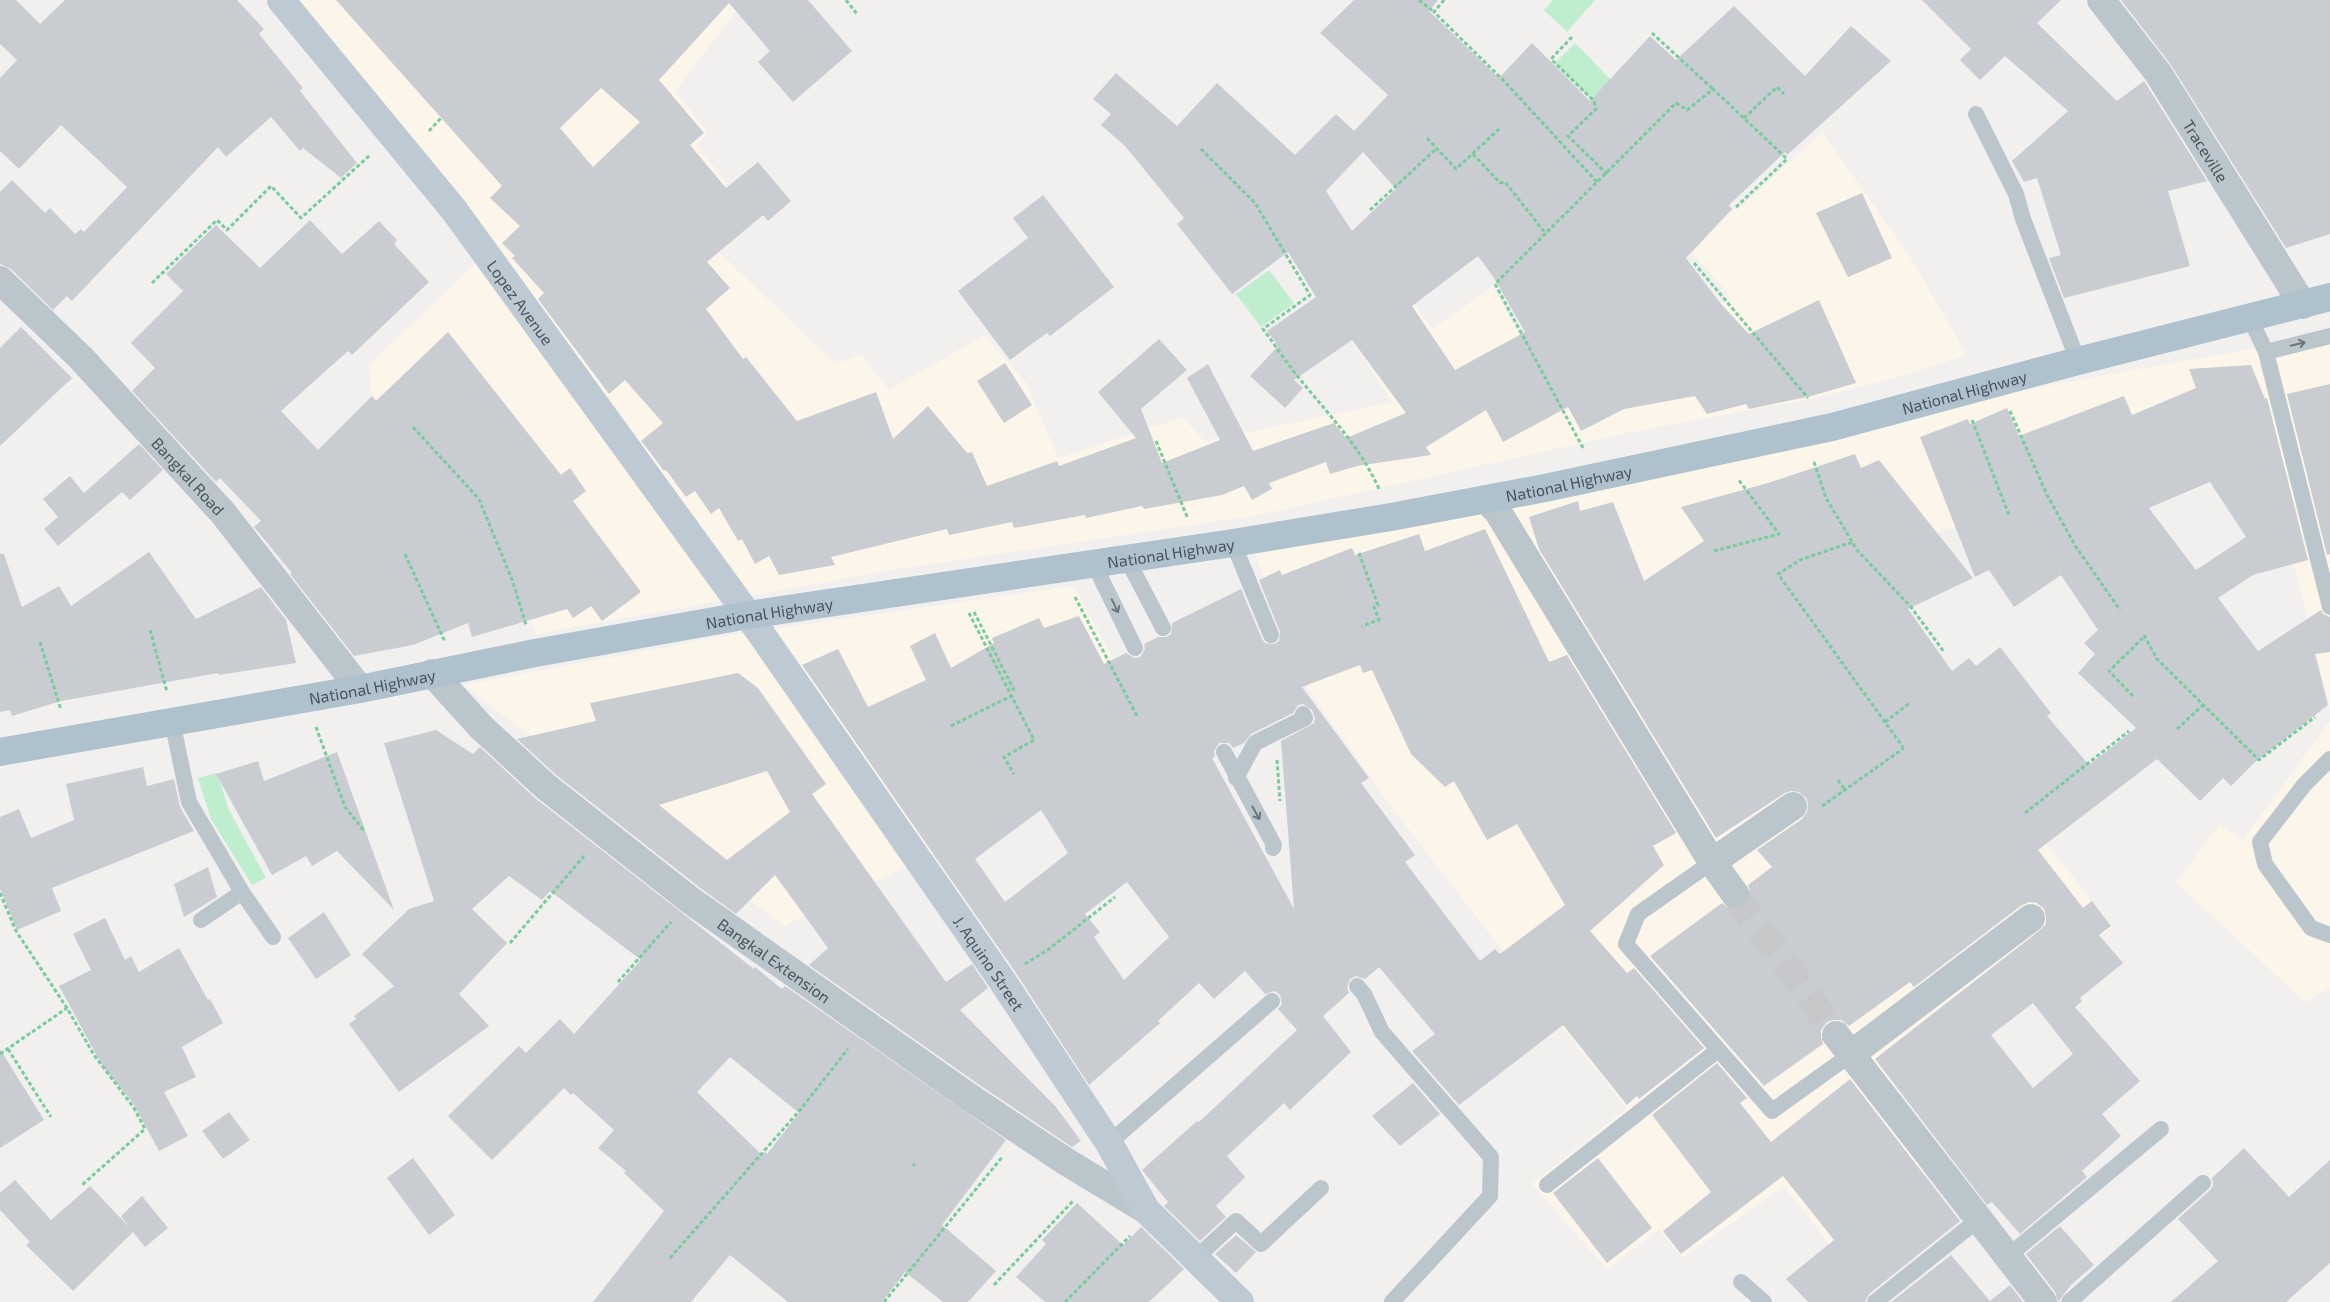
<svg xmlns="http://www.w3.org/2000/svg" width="2330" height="1302" font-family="'Exo 2',sans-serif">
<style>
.commercial{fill:#fcf5e9}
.green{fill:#beeecd}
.building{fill:#c9cdd2;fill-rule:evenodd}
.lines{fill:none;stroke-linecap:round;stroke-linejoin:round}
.street-tunnel{stroke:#c7c8ca;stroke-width:28;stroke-dasharray:28 14;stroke-linecap:butt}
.path{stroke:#77cc9b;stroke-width:3;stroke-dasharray:4 2.5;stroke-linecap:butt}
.lane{stroke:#bbc5cc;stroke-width:16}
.street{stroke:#bbc5cc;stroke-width:28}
.secondary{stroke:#bdc9d3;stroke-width:28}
.primary{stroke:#afc1cd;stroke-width:28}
.oneway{stroke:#6a767e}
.labels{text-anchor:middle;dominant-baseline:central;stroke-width:4;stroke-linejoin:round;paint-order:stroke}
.street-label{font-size:16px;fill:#47545c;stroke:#fff}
</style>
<rect width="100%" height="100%" fill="#f2efef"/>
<path class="commercial" d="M 292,0 L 745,0 L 675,91 L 708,132 L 697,146 L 727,183 L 687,222 L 836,364 L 861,354 L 889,390 L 985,335 L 1026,383 L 1058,458 L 1183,417 L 1204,441 L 1393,402 L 1324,301 L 1383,259 L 1432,329 L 1493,286 L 1553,399 L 1662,353 L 1730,296 L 1692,252 L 1735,208 L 1738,210 L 1822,132 L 1910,257 L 1967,355 L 1909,374 L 1821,397 L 1632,432 L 1259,515 L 898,569 L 536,634 L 491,513 L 397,425 L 372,396 L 369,365 L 493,247 Z
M 2330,331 L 2330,709 L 2294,565 L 2271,570 L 2220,479 L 2150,508 L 2309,719 L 2077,547 L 1957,527 L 1863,551 L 1919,685 L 2113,927 L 1876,1110 L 1925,1170 L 1830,1245 L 1784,1186 L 1682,1258 L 1659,1230 L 1607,1269 L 1532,1184 L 1627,1108 L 1568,1035 L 1393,809 L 1305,685 L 1255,553 L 1996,395 L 2245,350 Z
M 1074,586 L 1158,744 L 784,926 L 463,685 L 731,635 Z
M 2330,721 L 2330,988 L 2305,1002 L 2176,882 L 2220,824 L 2243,840 Z"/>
<path class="green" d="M 1553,0 L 1595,0 L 1567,32 L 1544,10 Z
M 1575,43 L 1613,82 L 1593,101 L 1554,64 Z
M 1269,270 L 1294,303 L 1261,327 L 1236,294 Z
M 217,773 L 229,810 L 266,878 L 252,885 L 211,819 L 198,778 Z"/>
<path class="building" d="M 0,0 L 16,0 L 40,24 L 65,0 L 237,0 L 264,29 L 259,34 L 303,88 L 300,91 L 357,163 L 341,178 L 303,148 L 300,151 L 271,117 L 226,157 L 218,147 L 72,301 L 67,296 L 53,310 L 11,269 L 0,264 L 0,192 L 12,180 L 45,213 L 50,208 L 75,234 L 81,229 L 84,232 L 127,187 L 61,125 L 19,169 L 0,151 L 0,78 L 17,60 L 0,44 Z
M 336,0 L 808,0 L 852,51 L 793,102 L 758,62 L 770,51 L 729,3 L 659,80 L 704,133 L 690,145 L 726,188 L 758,162 L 791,201 L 768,221 L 763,215 L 707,262 L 730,288 L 706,309 L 743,359 L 746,357 L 797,421 L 876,392 L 893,439 L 928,406 L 967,453 L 972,452 L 987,486 L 1057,461 L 1059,466 L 1136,438 L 1098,392 L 1159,339 L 1187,370 L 1141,409 L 1162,463 L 1220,440 L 1187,378 L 1208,364 L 1253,451 L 1334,423 L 1346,438 L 1406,413 L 1352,340 L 1294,380 L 1303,388 L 1285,408 L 1250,376 L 1278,346 L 1267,331 L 1316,297 L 1288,252 L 1232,294 L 1177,224 L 1184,218 L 1125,146 L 1101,125 L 1111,114 L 1093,99 L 1116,73 L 1177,126 L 1217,83 L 1295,155 L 1336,114 L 1354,131 L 1388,95 L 1320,33 L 1354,0 L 1438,0 L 1429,11 L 1499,78 L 1532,43 L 1590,101 L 1650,36 L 1676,60 L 1734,6 L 1805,76 L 1851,26 L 1891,61 L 1787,155 L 1785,152 L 1729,205 L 1732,209 L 1686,258 L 1721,304 L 1749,334 L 1819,300 L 1856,383 L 1811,396 L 1749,409 L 1746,404 L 1707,414 L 1695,396 L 1624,409 L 1581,431 L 1568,407 L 1503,442 L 1486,410 L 1426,447 L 1431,455 L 1357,466 L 1330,474 L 1326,462 L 1269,483 L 1272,489 L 1252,500 L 1244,486 L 1222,495 L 1144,509 L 1142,506 L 1086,518 L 1085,515 L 1014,528 L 1012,522 L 949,535 L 947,529 L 831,557 L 835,565 L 779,575 L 769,556 L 755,564 L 742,539 L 738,541 L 719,508 L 711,514 L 695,491 L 686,497 L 666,470 L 664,471 L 646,447 L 641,441 L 663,423 L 625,380 L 609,394 L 538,299 L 544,293 L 512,258 L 515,256 L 502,243 L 520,226 L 490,198 L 502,186 ZM 601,88 L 640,122 L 593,167 L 560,128 ZM 1363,152 L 1396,189 L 1352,231 L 1326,191 ZM 1478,256 L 1494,278 L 1525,332 L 1455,370 L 1412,306 Z
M 1922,0 L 2061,0 L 2037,23 L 2117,101 L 2144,81 L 2207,181 L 2168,191 L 2190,266 L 2064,298 L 2049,258 L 2061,255 L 2037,178 L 2024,182 L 2012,161 L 2068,111 L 2005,56 L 1980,80 L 1960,60 L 1971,49 Z
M 2121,0 L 2330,0 L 2330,234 L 2286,248 L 2171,65 Z
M 1862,193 L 1892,258 L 1848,277 L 1816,213 Z
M 1043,195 L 1114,287 L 1050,336 L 1047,333 L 1010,360 L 958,291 L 1028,238 L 1013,218 Z
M 310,220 L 342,254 L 379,221 L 397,240 L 394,244 L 429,282 L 352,355 L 348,351 L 281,411 L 318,450 L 372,396 L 376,401 L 448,332 L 561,475 L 570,468 L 586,491 L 573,501 L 641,592 L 602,621 L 591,606 L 573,618 L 567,609 L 472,637 L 468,623 L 413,645 L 354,656 L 290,574 L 292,573 L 254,527 L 261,521 L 220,478 L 216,482 L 132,391 L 155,368 L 131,343 L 183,291 L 166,274 L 216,225 L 260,268 Z
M 21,327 L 72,378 L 0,446 L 0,348 Z
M 1005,363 L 1032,405 L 1004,423 L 977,381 Z
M 2251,365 L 2265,399 L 2267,398 L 2308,560 L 2253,575 L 2218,598 L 2258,651 L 2321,610 L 2323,614 L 2330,617 L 2330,652 L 2315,654 L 2328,705 L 2255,762 L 2231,786 L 2223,778 L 2200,801 L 2157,759 L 2038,850 L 2083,908 L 2092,901 L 2111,926 L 2099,935 L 2123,963 L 2080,998 L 2082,1001 L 2075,1007 L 2140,1081 L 2102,1114 L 2121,1136 L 2082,1171 L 2087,1177 L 2020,1234 L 1992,1202 L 1987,1205 L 1875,1059 L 2040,930 L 2046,924 L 2046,917 L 2044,909 L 2037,903 L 2030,902 L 2022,905 L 1914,987 L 1910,982 L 1849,1026 L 1841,1020 L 1834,1020 L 1827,1022 L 1821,1030 L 1821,1037 L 1823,1044 L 1764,1086 L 1650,956 L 1722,903 L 1728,908 L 1736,910 L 1744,906 L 1749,901 L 1751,893 L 1748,885 L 1772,867 L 1757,850 L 1802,819 L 1807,812 L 1808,804 L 1806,798 L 1799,792 L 1791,791 L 1785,793 L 1716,838 L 1539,549 L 1529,517 L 1578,501 L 1580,511 L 1613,502 L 1644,581 L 1704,541 L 1681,507 L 1768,483 L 1855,454 L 1861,468 L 1879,460 L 1973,578 L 1908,609 L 1952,671 L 1969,658 L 1976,666 L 2000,647 L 2051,713 L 2047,716 L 2089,765 L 2136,728 L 2078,673 L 2095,654 L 2084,643 L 2098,630 L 2061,575 L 2014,607 L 1989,570 L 1975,577 L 1920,437 L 1968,419 L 1970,424 L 2007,408 L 2019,436 L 2124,396 L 2132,415 L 2196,388 L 2189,369 ZM 2210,482 L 2246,537 L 2196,570 L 2149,508 ZM 2033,1003 L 2073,1054 L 2033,1088 L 1991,1035 Z
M 2330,384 L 2330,554 L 2327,555 L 2287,394 Z
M 139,444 L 163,470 L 130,500 L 122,492 L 58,546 L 44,529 L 58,517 L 43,499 L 70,476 L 84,493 Z
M 1485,529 L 1549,662 L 1567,655 L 1676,833 L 1653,846 L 1664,865 L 1590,931 L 1627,973 L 1634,968 L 1704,1048 L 1639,1099 L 1637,1096 L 1627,1105 L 1563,1025 L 1459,1105 L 1412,1051 L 1435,1034 L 1379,967 L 1365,979 L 1356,976 L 1350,979 L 1347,987 L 1349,993 L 1323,1016 L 1351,1052 L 1290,1110 L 1284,1103 L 1227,1156 L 1245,1177 L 1216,1206 L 1226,1217 L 1200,1241 L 1164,1206 L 1168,1202 L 1142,1170 L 1197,1121 L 1199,1122 L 1297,1030 L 1278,1009 L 1282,1004 L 1280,995 L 1275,991 L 1265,994 L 1245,971 L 1214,999 L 1199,983 L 1158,1021 L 1160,1023 L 1089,1085 L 1014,970 L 802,665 L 838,649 L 868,707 L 926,680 L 910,646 L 935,633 L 951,668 L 994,643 L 992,638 L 1039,618 L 1044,628 L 1079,616 L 1104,664 L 1126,653 L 1134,658 L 1140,657 L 1145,649 L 1144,644 L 1158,637 L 1167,637 L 1171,634 L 1172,623 L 1241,589 L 1262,639 L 1265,643 L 1274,644 L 1279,641 L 1280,632 L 1259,580 L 1280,570 L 1282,575 L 1352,548 L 1355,555 L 1419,534 L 1425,551 ZM 1360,665 L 1363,673 L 1372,670 L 1411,754 L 1445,787 L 1454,781 L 1487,840 L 1517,824 L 1565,905 L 1500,954 L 1495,949 L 1480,961 L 1405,862 L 1415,855 L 1361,783 L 1369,778 L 1302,687 ZM 1303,704 L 1312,710 L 1315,718 L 1314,723 L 1281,741 L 1294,909 L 1212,758 L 1215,757 L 1214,751 L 1219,743 L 1229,743 L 1233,748 L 1244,743 L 1251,734 L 1293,713 L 1298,705 ZM 1041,810 L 1068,853 L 1005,902 L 975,859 ZM 1127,882 L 1169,937 L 1124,980 L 1094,937 L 1100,932 L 1085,914 Z
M 149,552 L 196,619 L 261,587 L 286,620 L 296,663 L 219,675 L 218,673 L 61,701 L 12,716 L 10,710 L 0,712 L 0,554 L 4,554 L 22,607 L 59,586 L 71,606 Z
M 738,673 L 758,688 L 826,784 L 812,794 L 946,982 L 972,964 L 988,988 L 960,1010 L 1056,1107 L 1081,1141 L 1072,1147 L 978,1084 L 809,965 L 828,948 L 775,875 L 736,914 L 699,887 L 555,774 L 517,739 L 596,721 L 590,703 ZM 767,771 L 790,812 L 727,860 L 659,805 Z
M 436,730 L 473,754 L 480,747 L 535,798 L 754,969 L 755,967 L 782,989 L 785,986 L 1006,1140 L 942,1225 L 996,1271 L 968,1302 L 943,1302 L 905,1272 L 882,1302 L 788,1302 L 730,1255 L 691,1302 L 593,1302 L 664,1211 L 624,1173 L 626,1171 L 598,1148 L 614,1130 L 573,1093 L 571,1095 L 564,1088 L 492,1160 L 448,1116 L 519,1046 L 526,1053 L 560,1019 L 574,1034 L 641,960 L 550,891 L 542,900 L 509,876 L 472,909 L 507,943 L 459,994 L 489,1026 L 399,1092 L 349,1024 L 356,1019 L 354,1016 L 394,986 L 362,954 L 409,909 L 434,901 L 384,743 ZM 730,1057 L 799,1113 L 767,1154 L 765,1152 L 762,1155 L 697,1092 Z
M 337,752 L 394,910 L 337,851 L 312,866 L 306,856 L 272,875 L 216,774 L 258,761 L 264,781 Z
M 143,767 L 147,786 L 174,779 L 180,807 L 194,831 L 52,888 L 61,911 L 17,930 L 0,889 L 0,817 L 19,809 L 31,838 L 74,820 L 66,784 Z
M 208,867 L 217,897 L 184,917 L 174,884 Z
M 324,912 L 351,955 L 316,979 L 288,938 Z
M 105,918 L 125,960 L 131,956 L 139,972 L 179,948 L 208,1000 L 210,999 L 223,1023 L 182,1047 L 196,1077 L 164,1092 L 188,1136 L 159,1151 L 133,1103 L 103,1067 L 59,986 L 91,970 L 73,934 Z
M 0,1049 L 44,1120 L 0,1148 Z
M 1717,1063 L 1747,1098 L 1740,1103 L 1771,1142 L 1850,1079 L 1960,1221 L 1869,1294 L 1865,1302 L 1808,1302 L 1786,1279 L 1834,1240 L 1783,1176 L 1681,1254 L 1663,1231 L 1711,1192 L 1652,1115 Z
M 1413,1083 L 1440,1114 L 1400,1146 L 1372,1116 Z
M 229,1112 L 250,1140 L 223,1159 L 202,1131 Z
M 2244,1148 L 2289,1197 L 2330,1160 L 2330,1263 L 2286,1302 L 2171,1302 L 2218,1261 L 2178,1219 L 2210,1190 L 2213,1186 L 2212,1178 Z
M 413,1158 L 455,1215 L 429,1235 L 387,1178 Z
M 1598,1158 L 1652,1228 L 1607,1263 L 1553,1193 Z
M 15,1180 L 51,1220 L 90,1186 L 130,1228 L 121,1216 L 142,1196 L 168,1228 L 145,1247 L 133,1232 L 73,1291 L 26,1245 L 30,1242 L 0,1210 L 0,1193 Z
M 1077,1203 L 1123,1245 L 1141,1227 L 1184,1269 L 1149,1302 L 1045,1302 L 1016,1277 L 1046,1244 L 1042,1240 Z
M 2060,1226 L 2094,1265 L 2071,1285 L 2058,1302 L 2055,1292 L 2026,1254 Z
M 1236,1235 L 1256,1252 L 1236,1273 L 1215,1254 Z
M 1951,1255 L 1990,1301 L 2010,1285 L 2023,1302 L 1891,1302 Z"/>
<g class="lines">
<path class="street-tunnel" d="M 1735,894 L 1836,1035"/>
<path class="path" d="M 846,0 L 857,14
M 1419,0 L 1434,12
M 1444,0 L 1434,12 L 1505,82 L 1597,182
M 1652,33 L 1713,89
M 1572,37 L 1551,59 L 1594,101 L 1596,109 L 1568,136 L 1607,174
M 1744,118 L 1777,87 L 1784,94
M 429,131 L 442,117
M 1427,138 L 1456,169 L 1499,129
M 1201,149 L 1255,203 L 1310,295 L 1263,329 C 1275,345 1286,362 1299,378 C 1328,414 1360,446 1379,489
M 1473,154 L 1500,183 L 1505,182 L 1546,234
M 1370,210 L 1436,149
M 1694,263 L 1808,398
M 152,283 L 217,220 L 227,230 L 271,186 L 301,218 L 370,155
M 2010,411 L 2047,495 L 2076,547 L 2120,610
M 1972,420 L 2009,515
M 413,427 L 479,499 L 513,582 L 526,625
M 1156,441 L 1188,519
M 1583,448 L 1495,284 L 1676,103 L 1687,110 L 1713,89 L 1787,159 L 1735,208
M 1814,462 L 1826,498 L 1857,550 L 1911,607 L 1944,652
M 1852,542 L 1800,560 L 1778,574 L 1903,747
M 1714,551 L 1779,534 L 1738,479
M 1359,553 L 1378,605 L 1374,607 L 1379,620 L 1362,626
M 405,554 L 445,642
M 1075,597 L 1137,716
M 974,612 L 1015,692
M 969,613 L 1034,740 L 1004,757 L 1014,774
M 150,630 L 167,692
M 2144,635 L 2157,659 L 2259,760 L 2315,717
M 40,642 L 61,710
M 2133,696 L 2109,671 L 2145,636
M 1885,722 L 1911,702
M 951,726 L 1011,696
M 316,727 L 345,807 L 365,832
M 2177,729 L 2204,704
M 1277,760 L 1280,801
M 1838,780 L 1845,790
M 1822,806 L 1904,748
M 2025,813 L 2129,731
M 0,893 L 16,931 L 67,1008 L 94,1055 L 134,1108 L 145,1129 L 82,1185
M 510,943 L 584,856
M 1025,964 L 1049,949 L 1115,897
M 618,982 L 671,922
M 8,1049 L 51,1117
M 0,1054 L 67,1008
M 913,1166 L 915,1164
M 670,1258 L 800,1110 L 848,1049
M 994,1285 L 1073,1201
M 884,1302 L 1003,1156
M 1065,1302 L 1130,1236"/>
<path class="lane" d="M 1976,114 L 2016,194 L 2023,219 L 2078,361
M 2250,318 L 2266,352 L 2330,607
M 2266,352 L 2330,336
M 1233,543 L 1271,635
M 1127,559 L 1163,628
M 1094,564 L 1135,648
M 172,721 L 189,802 L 242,892 L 273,937
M 1224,752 L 1274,845 L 1273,848
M 2330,759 L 2304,785 L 2260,842 L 2265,864 L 2311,928 L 2330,935
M 1236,778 L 1255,743 L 1305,718 L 1303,714
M 1712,862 L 1638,914 L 1626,944 L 1772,1111 L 1850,1055
M 201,920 L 242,892
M 1357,986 L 1364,994 L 1382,1032 L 1491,1157 L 1490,1196 L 1392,1302
M 1109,1143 L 1272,1001
M 1547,1185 L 1718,1050
M 2007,1257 L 2161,1129
M 1196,1258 L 1236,1221 L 1261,1244 L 1321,1188
M 1741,1282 L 1764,1302
M 1875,1302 L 1979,1219
M 2069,1302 L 2203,1183"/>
<g class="street">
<path id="s1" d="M 2101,0 L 2158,73 L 2303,305"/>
<path id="s2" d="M 0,280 L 81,358 L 223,513 L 360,689"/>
<path d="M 1486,499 L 1498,512 L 1712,862 L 1735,894"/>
<path id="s3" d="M 432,673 L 481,727 L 545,786 L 690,900 L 969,1097 L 1065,1161 L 1146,1210"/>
<path d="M 1712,862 L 1793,806"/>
<path d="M 1836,1035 L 2043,1302"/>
<path d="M 1850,1055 L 2031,918"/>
</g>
<path class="secondary" id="s4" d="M 281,0 L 454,210 L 748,615 L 1001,979 L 1109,1143 L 1146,1210 L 1240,1302"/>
<path class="primary" id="s5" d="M 0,752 L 360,689 L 535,653 L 748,615 L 1233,543 L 1391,517 L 1545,488 L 1832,427 L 2078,361 L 2330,297"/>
</g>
<defs><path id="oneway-shaft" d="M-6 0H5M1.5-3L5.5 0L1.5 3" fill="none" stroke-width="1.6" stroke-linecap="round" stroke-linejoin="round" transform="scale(1.25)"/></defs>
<g class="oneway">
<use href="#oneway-shaft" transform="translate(2298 344) rotate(-14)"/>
<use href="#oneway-shaft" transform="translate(1115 606) rotate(64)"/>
<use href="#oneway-shaft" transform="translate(1256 813) rotate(61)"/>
</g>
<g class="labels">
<g class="street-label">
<text stroke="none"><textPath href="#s1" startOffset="184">Traceville</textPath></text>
<text stroke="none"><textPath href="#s4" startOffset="386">Lopez Avenue</textPath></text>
<text stroke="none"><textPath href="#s5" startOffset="1998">National Highway</textPath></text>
<text stroke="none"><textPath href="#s2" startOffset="272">Bangkal Road</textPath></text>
<text stroke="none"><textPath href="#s5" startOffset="1592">National Highway</textPath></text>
<text stroke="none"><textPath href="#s5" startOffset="1188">National Highway</textPath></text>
<text stroke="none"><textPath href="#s5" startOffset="782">National Highway</textPath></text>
<text stroke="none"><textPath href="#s5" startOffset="378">National Highway</textPath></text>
<text stroke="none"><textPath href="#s3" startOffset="448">Bangkal Extension</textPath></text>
<text stroke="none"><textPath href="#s4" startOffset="1196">J. Aquino Street</textPath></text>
</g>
</g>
</svg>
